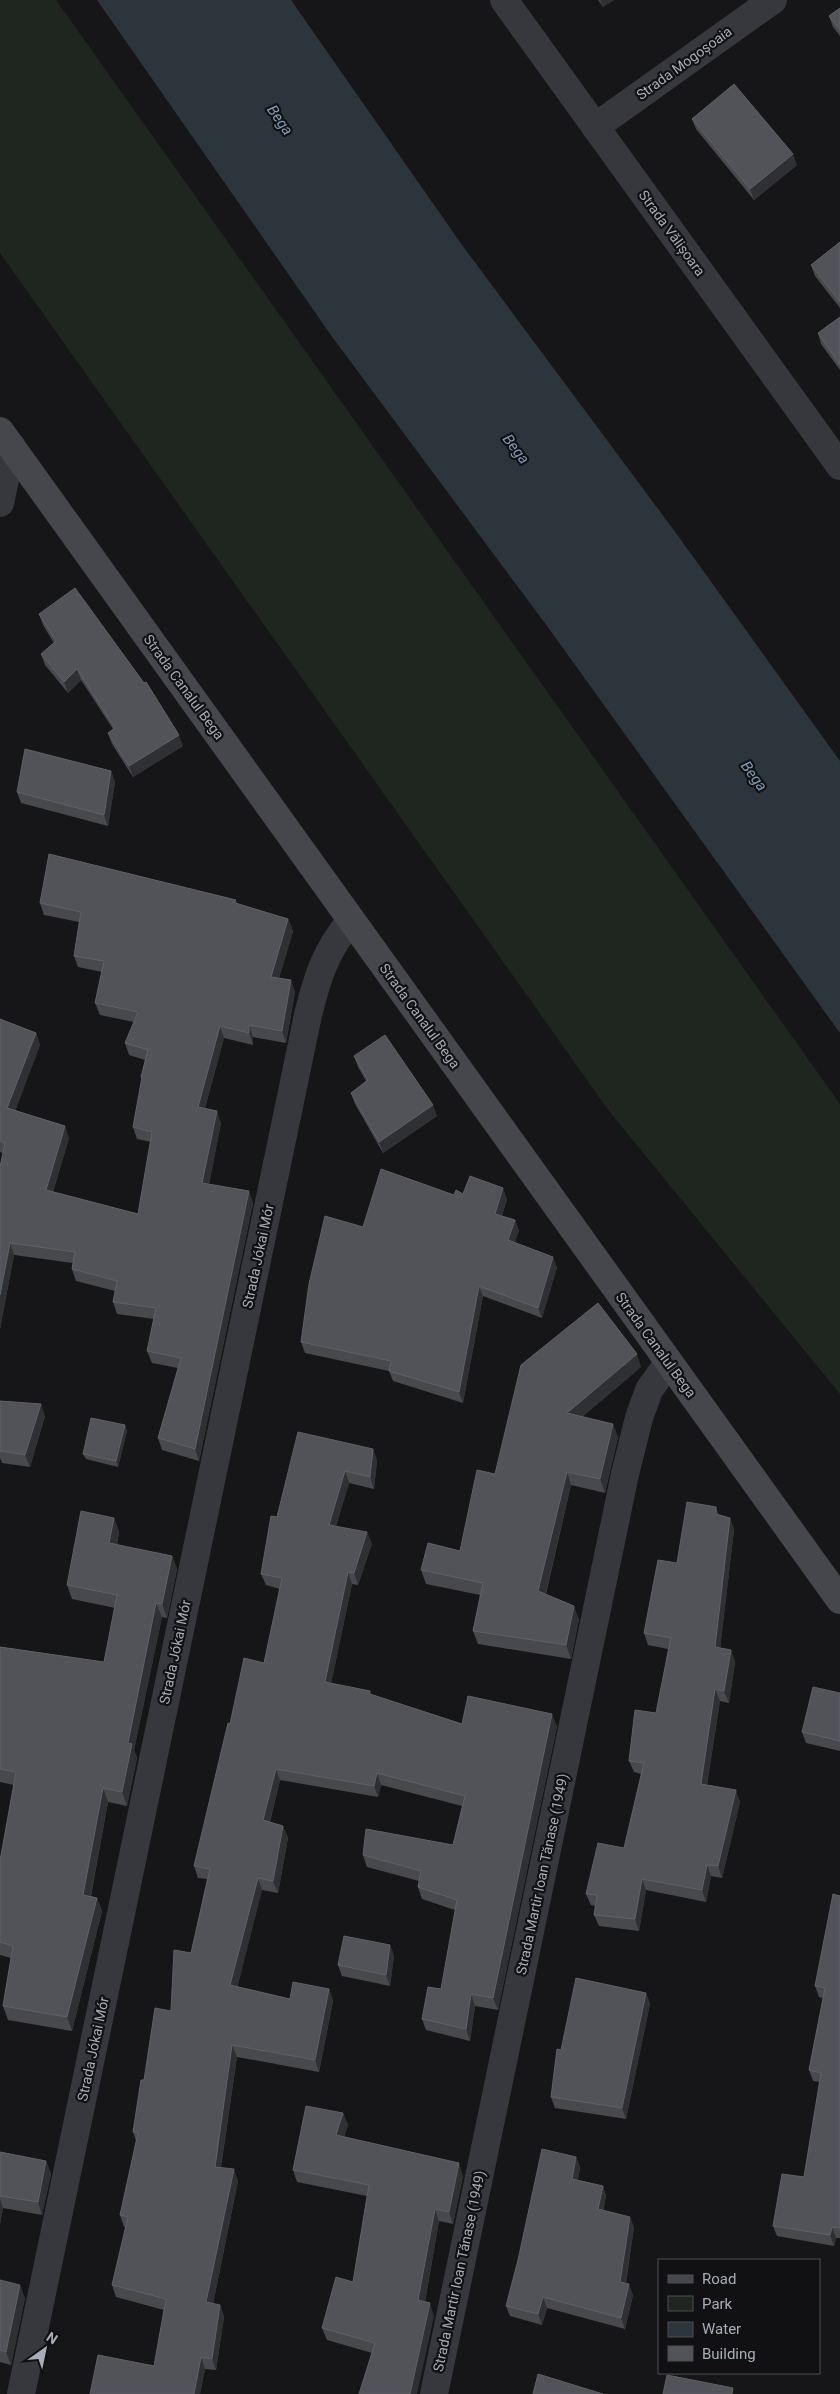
<svg xmlns="http://www.w3.org/2000/svg" width="840" height="2394" font-family="Roboto,sans-serif">
<style>
.green{fill:#1e261f}
.water{fill:#2c353c}
.lines{fill:none;stroke-linecap:round;stroke-linejoin:round}
.street{stroke:#37383d;stroke-width:28}
.secondary{stroke:#45474d;stroke-width:28}
.wall{fill:#47494d}
.shaded-wall{fill:#2f3033}
.building{fill:#525359;stroke:#5f6168}
.labels{text-anchor:middle;dominant-baseline:central;stroke-width:4.5;stroke-linejoin:round;paint-order:stroke}
.street-label{font-size:14px;fill:#a8adb8;stroke:#111113}
.water-label{font-size:15px;font-style:italic;fill:#7f9bb3;stroke:#111113}
</style>
<rect width="100%" height="100%" fill="#161618"/>
<path class="green" d="M 0,0 L 56,0 L 840,1104 L 840,1394 L 609,1111 L 0,253 Z"/>
<path class="water" d="M 97,0 L 291,0 L 462,245 L 676,533 L 840,761 L 840,1033 L 547,626 L 333,338 Z"/>
<g class="lines">
<path class="street" d="M 504,0 L 840,466
M 595,127 L 773,0
M 0,503 L 12,447
M 21,2394 L 308,1015 C 318,975 325,952 351,920
M 434,2394 L 625,1474 L 639,1418 L 649,1390 L 669,1362"/>
<path class="secondary" d="M 0,431 L 840,1600"/>
</g>
<path class="wall" d="M 598,0 L 614,0 L 603,7 Z
M 840,8 L 840,36 L 833,27 L 829,16 Z
M 692,119 L 797,165 L 754,200 L 696,129 Z
M 840,242 L 840,308 L 815,276 L 811,265 Z
M 840,317 L 840,370 L 821,344 L 818,333 Z
M 39,614 L 183,746 L 133,777 L 112,744 L 108,733 L 113,729 L 81,680 L 68,693 L 45,665 L 41,654 L 54,643 L 43,625 Z
M 111,771 L 115,782 L 108,826 L 21,803 L 17,792 Z
M 236,900 L 237,904 L 288,919 L 293,931 L 279,978 L 295,992 L 286,1043 L 253,1037 L 253,1045 L 224,1038 L 205,1108 L 221,1123 L 209,1184 L 253,1203 L 199,1461 L 162,1450 L 158,1438 L 178,1368 L 152,1363 L 147,1351 L 154,1319 L 117,1314 L 113,1302 L 115,1291 L 76,1281 L 72,1269 L 73,1263 L 14,1255 L 0,1329 L 3,1153 L 0,1152 L 0,1019 L 36,1033 L 40,1045 L 15,1110 L 69,1138 L 53,1192 L 138,1214 L 151,1142 L 137,1139 L 133,1127 L 142,1080 L 141,1077 L 145,1060 L 129,1055 L 125,1043 L 134,1022 L 100,1015 L 95,1003 L 102,972 L 78,967 L 74,956 L 79,922 L 44,915 L 40,903 Z
M 354,1056 L 437,1116 L 383,1153 L 355,1104 L 351,1093 L 366,1081 L 358,1067 Z
M 463,1194 L 507,1199 L 502,1216 L 515,1220 L 519,1231 L 515,1242 L 557,1267 L 542,1318 L 483,1296 L 463,1403 L 393,1381 L 389,1371 L 305,1353 L 301,1342 L 363,1227 L 454,1195 Z
M 641,1367 L 582,1417 L 618,1437 L 605,1493 L 571,1485 L 546,1594 L 579,1619 L 571,1659 L 478,1644 L 473,1631 L 480,1595 L 426,1584 L 421,1570 L 460,1551 L 495,1474 Z
M 0,1401 L 45,1416 L 30,1467 L 2,1463 L 0,1458 Z
M 125,1425 L 127,1431 L 118,1467 L 86,1459 L 83,1454 Z
M 373,1449 L 377,1461 L 374,1489 L 349,1483 L 336,1526 L 372,1543 L 358,1585 L 352,1584 L 331,1683 L 462,1724 L 557,1726 L 498,2010 L 475,2006 L 470,2041 L 426,2030 L 422,2019 L 441,1989 L 455,1910 L 422,1899 L 418,1887 L 419,1881 L 367,1867 L 363,1855 L 453,1845 L 462,1806 L 381,1785 L 378,1797 L 280,1780 L 270,1822 L 283,1826 L 288,1838 L 278,1893 L 262,1890 L 237,1987 L 290,1999 L 329,1989 L 333,2001 L 319,2072 L 237,2057 L 221,2167 L 238,2181 L 213,2304 L 220,2305 L 224,2317 L 216,2370 L 205,2369 L 200,2394 L 90,2394 L 154,2366 L 164,2310 L 116,2297 L 112,2285 L 126,2227 L 124,2227 L 120,2215 L 136,2141 L 133,2132 L 144,2080 L 171,2011 L 191,1953 L 207,1879 L 198,1878 L 194,1866 L 230,1724 L 264,1663 L 280,1589 L 266,1585 L 261,1574 L 277,1517 Z
M 719,1515 L 730,1518 L 734,1530 L 720,1648 L 731,1650 L 735,1662 L 729,1703 L 720,1701 L 707,1785 L 740,1802 L 722,1878 L 711,1876 L 706,1902 L 646,1890 L 639,1931 L 599,1926 L 594,1915 L 596,1906 L 591,1905 L 586,1894 L 624,1848 L 641,1774 L 634,1772 L 629,1761 L 656,1713 L 668,1649 L 648,1645 L 644,1633 L 677,1563 Z
M 114,1518 L 119,1532 L 117,1545 L 172,1556 L 177,1569 L 167,1618 L 162,1617 L 134,1750 L 137,1758 L 127,1806 L 108,1802 L 91,1896 L 97,1898 L 102,1911 L 72,2031 L 8,2020 L 3,2006 L 11,1958 L 0,1955 L 0,1861 L 14,1785 L 0,1782 L 0,1647 L 104,1662 L 115,1608 L 72,1599 L 67,1585 Z
M 840,1693 L 840,1751 L 806,1743 L 802,1732 Z
M 840,1896 L 840,2238 L 836,2238 L 834,2246 L 777,2236 L 773,2226 L 804,2177 L 820,2082 L 813,2081 L 809,2070 L 823,1998 L 819,1997 L 815,1986 Z
M 390,1945 L 394,1956 L 390,1986 L 342,1976 L 338,1965 Z
M 646,1993 L 650,2004 L 626,2119 L 555,2108 L 551,2097 L 561,2050 Z
M 343,2113 L 348,2125 L 344,2137 L 463,2176 L 453,2224 L 439,2221 L 425,2302 L 434,2316 L 372,2353 L 327,2340 L 322,2328 L 353,2282 L 367,2196 L 297,2182 L 293,2170 Z
M 0,2152 L 46,2161 L 51,2174 L 42,2215 L 3,2208 L 0,2224 Z
M 576,2157 L 580,2167 L 578,2180 L 603,2186 L 606,2196 L 603,2210 L 634,2227 L 626,2283 L 633,2295 L 625,2329 L 547,2308 L 542,2325 L 510,2316 L 506,2306 Z
M 0,2280 L 25,2298 L 11,2365 L 0,2362 Z"/>
<path class="shaded-wall" d="M 600,0 L 614,0 L 603,7 Z
M 793,154 L 797,165 L 754,200 L 750,189 Z
M 77,669 L 81,680 L 68,693 L 64,682 Z
M 179,735 L 183,746 L 133,777 L 129,766 Z
M 111,771 L 115,782 L 108,826 L 104,815 Z
M 288,919 L 293,931 L 276,989 L 271,977 Z
M 291,980 L 295,992 L 286,1043 L 282,1031 Z
M 249,1025 L 253,1037 L 253,1045 L 249,1033 Z
M 220,1026 L 224,1038 L 202,1118 L 198,1107 Z
M 36,1033 L 40,1045 L 12,1120 L 7,1108 Z
M 433,1105 L 437,1116 L 383,1153 L 379,1142 Z
M 217,1111 L 221,1123 L 207,1195 L 202,1183 Z
M 65,1126 L 69,1138 L 50,1201 L 46,1190 Z
M 503,1188 L 507,1199 L 499,1225 L 495,1214 Z
M 249,1191 L 253,1203 L 199,1461 L 195,1449 Z
M 515,1220 L 519,1231 L 512,1251 L 508,1240 Z
M 10,1243 L 14,1255 L 0,1329 L 0,1295 Z
M 553,1257 L 557,1267 L 542,1318 L 538,1308 Z
M 479,1286 L 483,1296 L 463,1403 L 459,1392 Z
M 637,1354 L 641,1367 L 571,1426 L 567,1413 Z
M 41,1404 L 45,1416 L 30,1467 L 25,1455 Z
M 613,1424 L 618,1437 L 605,1493 L 600,1479 Z
M 125,1425 L 127,1431 L 118,1467 L 116,1461 Z
M 373,1449 L 377,1461 L 374,1489 L 370,1477 Z
M 345,1471 L 349,1483 L 333,1537 L 329,1525 Z
M 567,1472 L 571,1485 L 543,1604 L 538,1591 Z
M 716,1507 L 721,1519 L 716,1514 Z
M 114,1518 L 119,1532 L 114,1557 L 109,1543 Z
M 730,1518 L 734,1530 L 719,1659 L 715,1647 Z
M 367,1532 L 372,1543 L 358,1585 L 354,1573 Z
M 172,1556 L 177,1569 L 167,1618 L 162,1604 Z
M 348,1572 L 352,1584 L 329,1694 L 325,1682 Z
M 156,1603 L 162,1617 L 134,1750 L 137,1758 L 127,1806 L 122,1792 L 128,1743 Z
M 574,1606 L 579,1619 L 571,1659 L 566,1645 Z
M 731,1650 L 735,1662 L 729,1703 L 724,1691 Z
M 715,1689 L 720,1701 L 705,1796 L 701,1784 Z
M 552,1714 L 557,1726 L 498,2010 L 493,1998 Z
M 276,1769 L 280,1780 L 267,1832 L 263,1820 Z
M 377,1773 L 381,1785 L 378,1797 L 374,1786 Z
M 103,1788 L 108,1802 L 88,1909 L 83,1895 Z
M 736,1790 L 740,1802 L 722,1878 L 718,1866 Z
M 283,1826 L 288,1838 L 278,1893 L 273,1881 Z
M 707,1865 L 711,1876 L 706,1902 L 702,1890 Z
M 258,1878 L 262,1890 L 235,1997 L 230,1985 Z
M 642,1879 L 646,1890 L 639,1931 L 635,1919 Z
M 97,1898 L 102,1911 L 72,2031 L 67,2017 Z
M 390,1945 L 394,1956 L 390,1986 L 386,1975 Z
M 329,1989 L 333,2001 L 319,2072 L 315,2060 Z
M 646,1993 L 650,2004 L 626,2119 L 622,2108 Z
M 471,1994 L 475,2006 L 470,2041 L 466,2029 Z
M 232,2045 L 237,2057 L 219,2178 L 215,2167 Z
M 343,2113 L 348,2125 L 341,2147 L 336,2135 Z
M 576,2157 L 580,2167 L 576,2190 L 572,2179 Z
M 46,2161 L 51,2174 L 42,2215 L 38,2202 Z
M 459,2163 L 463,2176 L 453,2224 L 449,2212 Z
M 234,2169 L 238,2181 L 211,2314 L 206,2302 Z
M 603,2186 L 606,2196 L 602,2220 L 598,2209 Z
M 0,2199 L 3,2208 L 0,2224 Z
M 435,2209 L 439,2221 L 423,2312 L 418,2300 Z
M 630,2217 L 634,2227 L 624,2293 L 620,2282 Z
M 832,2227 L 836,2238 L 834,2246 L 830,2235 Z
M 629,2284 L 633,2295 L 625,2329 L 621,2318 Z
M 20,2285 L 25,2298 L 11,2365 L 6,2352 Z
M 543,2297 L 547,2308 L 542,2325 L 538,2314 Z
M 430,2303 L 434,2316 L 417,2394 L 410,2394 Z
M 220,2305 L 224,2317 L 216,2370 L 212,2359 Z
M 201,2357 L 205,2369 L 200,2394 L 194,2394 Z"/>
<path class="building" d="M 840,8 L 840,30 L 829,16 Z
M 734,84 L 793,154 L 750,189 L 692,119 Z
M 840,242 L 840,302 L 811,265 Z
M 840,317 L 840,365 L 818,333 Z
M 75,588 L 144,683 L 146,682 L 179,735 L 129,766 L 108,733 L 115,728 L 77,669 L 64,682 L 41,654 L 56,641 L 39,614 Z
M 25,749 L 111,771 L 104,815 L 17,792 Z
M 49,854 L 236,900 L 232,902 L 288,919 L 271,977 L 291,980 L 282,1031 L 249,1025 L 249,1033 L 220,1026 L 198,1107 L 217,1111 L 202,1183 L 249,1191 L 195,1449 L 158,1438 L 181,1358 L 147,1351 L 156,1308 L 113,1302 L 117,1281 L 72,1269 L 75,1252 L 10,1243 L 0,1295 L 0,1167 L 5,1143 L 0,1141 L 0,1019 L 36,1033 L 7,1108 L 65,1126 L 46,1190 L 138,1214 L 152,1132 L 133,1127 L 142,1077 L 141,1077 L 148,1050 L 125,1043 L 138,1012 L 95,1003 L 104,961 L 74,956 L 81,912 L 40,903 Z
M 385,1035 L 433,1105 L 379,1142 L 351,1093 L 368,1080 L 354,1056 Z
M 381,1169 L 454,1195 L 456,1190 L 463,1194 L 470,1176 L 503,1188 L 495,1214 L 515,1220 L 508,1240 L 553,1257 L 538,1308 L 479,1286 L 459,1392 L 389,1371 L 391,1361 L 301,1342 L 309,1284 L 325,1216 L 363,1227 Z
M 598,1303 L 637,1354 L 567,1413 L 613,1424 L 600,1479 L 567,1472 L 538,1591 L 574,1606 L 566,1645 L 473,1631 L 483,1583 L 421,1570 L 428,1543 L 460,1551 L 477,1470 L 495,1474 L 521,1365 Z
M 0,1401 L 41,1404 L 25,1455 L 0,1451 Z
M 91,1418 L 125,1425 L 116,1461 L 83,1454 Z
M 298,1432 L 373,1449 L 370,1477 L 345,1471 L 329,1525 L 367,1532 L 354,1573 L 348,1572 L 325,1682 L 370,1691 L 370,1694 L 462,1724 L 468,1696 L 552,1714 L 493,1998 L 471,1994 L 466,2029 L 422,2019 L 428,1987 L 441,1989 L 457,1900 L 418,1887 L 421,1871 L 363,1855 L 366,1829 L 453,1845 L 465,1796 L 377,1773 L 374,1786 L 276,1769 L 263,1820 L 283,1826 L 273,1881 L 258,1878 L 230,1985 L 290,1999 L 293,1982 L 329,1989 L 315,2060 L 232,2045 L 215,2167 L 234,2169 L 206,2302 L 220,2305 L 212,2359 L 201,2357 L 194,2394 L 90,2394 L 98,2355 L 154,2366 L 166,2299 L 112,2285 L 128,2217 L 120,2215 L 138,2133 L 133,2132 L 141,2080 L 144,2080 L 155,2008 L 171,2011 L 174,1950 L 191,1953 L 210,1869 L 194,1866 L 228,1723 L 230,1724 L 244,1658 L 264,1663 L 282,1578 L 261,1574 L 271,1516 L 277,1517 Z
M 687,1502 L 716,1507 L 716,1514 L 730,1518 L 715,1647 L 731,1650 L 724,1691 L 715,1689 L 701,1784 L 736,1790 L 718,1866 L 707,1865 L 702,1890 L 642,1879 L 635,1919 L 594,1915 L 597,1895 L 586,1894 L 598,1843 L 624,1848 L 644,1763 L 629,1761 L 635,1710 L 656,1713 L 671,1638 L 644,1633 L 658,1560 L 677,1563 Z
M 81,1511 L 114,1518 L 109,1543 L 172,1556 L 162,1604 L 156,1603 L 128,1743 L 132,1744 L 122,1792 L 103,1788 L 83,1895 L 97,1898 L 67,2017 L 3,2006 L 13,1946 L 0,1942 L 0,1861 L 16,1772 L 0,1769 L 0,1647 L 104,1662 L 117,1595 L 67,1585 Z
M 813,1687 L 840,1693 L 840,1741 L 802,1732 Z
M 833,1894 L 840,1896 L 840,2228 L 832,2227 L 830,2235 L 773,2226 L 782,2174 L 804,2177 L 821,2073 L 809,2070 L 825,1988 L 815,1986 Z
M 344,1936 L 390,1945 L 386,1975 L 338,1965 Z
M 576,1978 L 646,1993 L 622,2108 L 551,2097 L 557,2049 L 561,2050 Z
M 306,2106 L 343,2113 L 336,2135 L 459,2163 L 449,2212 L 435,2209 L 418,2300 L 430,2303 L 410,2394 L 359,2394 L 375,2343 L 322,2328 L 336,2277 L 353,2282 L 369,2185 L 293,2170 Z
M 542,2149 L 576,2157 L 572,2179 L 603,2186 L 598,2209 L 630,2217 L 620,2282 L 629,2284 L 621,2318 L 543,2297 L 538,2314 L 506,2306 L 518,2260 Z
M 0,2152 L 46,2161 L 38,2202 L 0,2196 Z
M 0,2280 L 20,2285 L 6,2352 L 0,2350 Z
M 538,2374 L 603,2394 L 533,2394 Z
M 667,2375 L 733,2388 L 732,2394 L 663,2394 Z"/>
<g class="labels">
<g class="street-label">
<text transform="translate(684 63) rotate(-36)">Strada Mogoșoaia</text>
<text transform="translate(672 233) rotate(54)">Strada Vălișoara</text>
<text transform="translate(184 687) rotate(54)">Strada Canalul Bega</text>
<text transform="translate(420 1016) rotate(54)">Strada Canalul Bega</text>
<text transform="translate(258 1256) rotate(-78)">Strada Jókai Mór</text>
<text transform="translate(656 1345) rotate(54)">Strada Canalul Bega</text>
<text transform="translate(175 1652) rotate(-78)">Strada Jókai Mór</text>
<text transform="translate(542 1874) rotate(-78)">Strada Martir Ioan Tănase (1949)</text>
<text transform="translate(93 2049) rotate(-78)">Strada Jókai Mór</text>
<text transform="translate(459 2271) rotate(-78)">Strada Martir Ioan Tănase (1949)</text>
</g>
<g class="water-label">
<text transform="translate(280 120) rotate(55)">Bega</text>
<text transform="translate(516 449) rotate(53)">Bega</text>
<text transform="translate(754 776) rotate(54)">Bega</text>
</g>
</g>
<rect x="658" y="2259" width="162" height="115" fill="#111113" stroke="#4d4f55"/>
<rect x="668" y="2275" width="25" height="8" fill="#45474d" stroke="#4d4f55"/>
<text x="702" y="2284" font-size="15" fill="#a8adb8">Road</text>
<rect x="668" y="2296" width="25" height="15" fill="#1e261f" stroke="#4d4f55"/>
<text x="702" y="2309" font-size="15" fill="#a8adb8">Park</text>
<rect x="668" y="2322" width="25" height="15" fill="#2c353c" stroke="#4d4f55"/>
<text x="702" y="2334" font-size="15" fill="#a8adb8">Water</text>
<rect x="668" y="2346" width="25" height="15" fill="#525359" stroke="#4d4f55"/>
<text x="702" y="2359" font-size="15" fill="#a8adb8">Building</text>
<g transform="translate(45 2349) rotate(33)" stroke="#111113" stroke-width="4" paint-order="stroke">
<path d="M0-4L9 19L0 12L-9 19Z" fill="#a8adb8"/>
<text y="-8" font-size="14" font-weight="bold" text-anchor="middle" fill="#a8adb8">N</text>
</g>
</svg>
